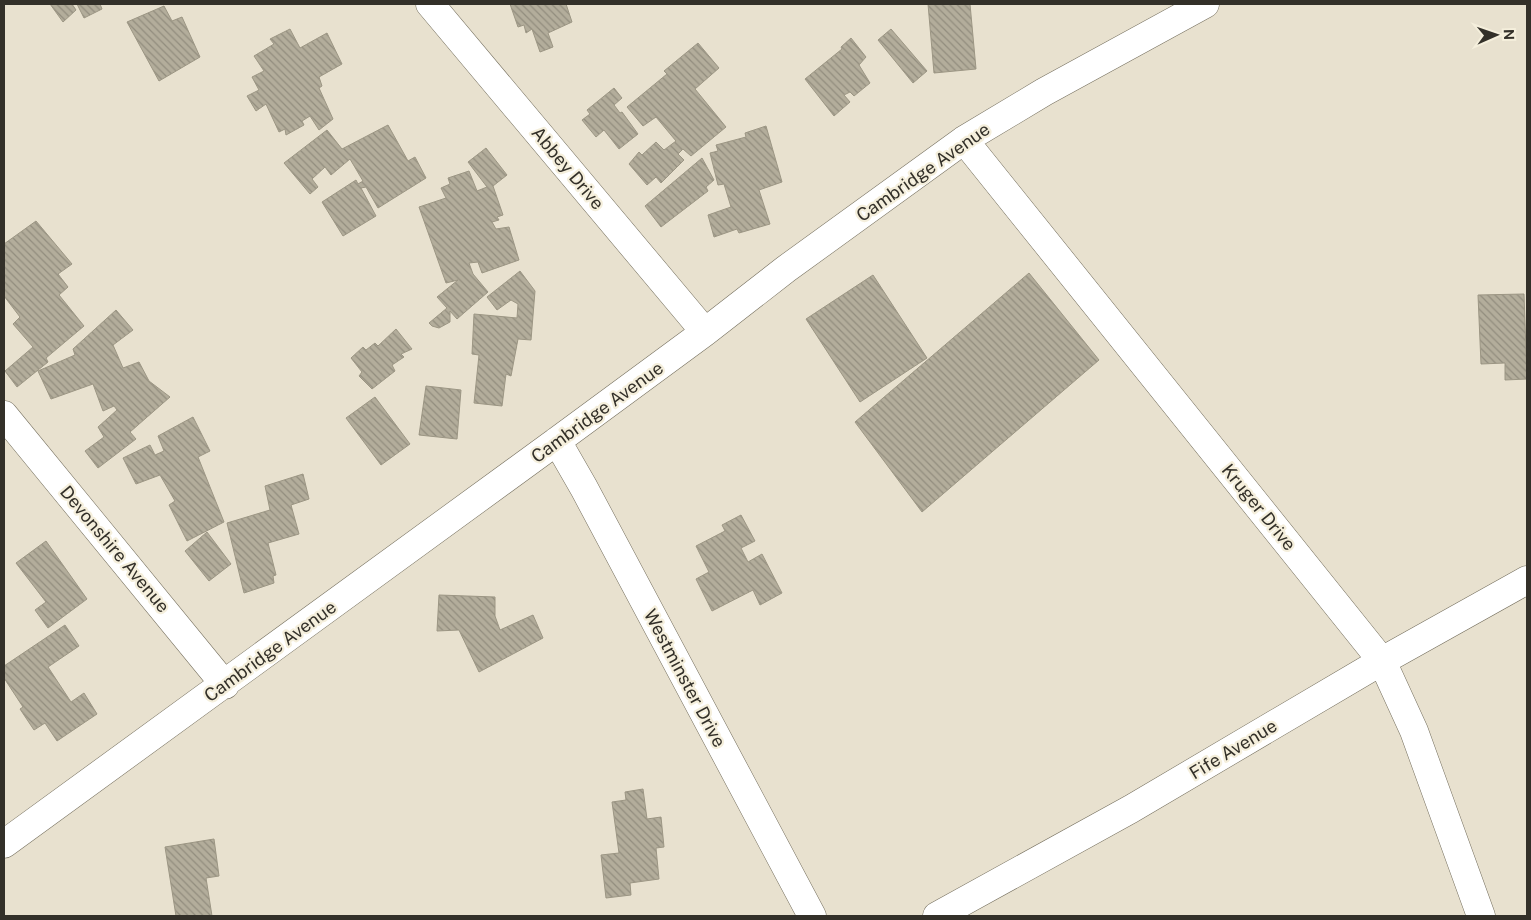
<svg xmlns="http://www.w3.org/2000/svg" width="1531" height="920" font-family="'Public Sans',sans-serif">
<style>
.building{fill:url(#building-back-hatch);stroke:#9c9684}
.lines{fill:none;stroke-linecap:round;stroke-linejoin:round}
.minor-casing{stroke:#756f5e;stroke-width:29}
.minor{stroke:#fff;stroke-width:28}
.labels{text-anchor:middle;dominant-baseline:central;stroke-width:4.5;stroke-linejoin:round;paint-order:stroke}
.street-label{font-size:18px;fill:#333029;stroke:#f5efdc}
</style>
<defs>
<pattern id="building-back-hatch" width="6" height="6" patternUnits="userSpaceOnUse" patternTransform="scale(1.25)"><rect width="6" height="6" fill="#b3ad9b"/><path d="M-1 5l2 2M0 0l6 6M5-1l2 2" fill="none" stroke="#928d7e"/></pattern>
</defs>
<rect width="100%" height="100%" fill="#e8e1cf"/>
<path class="building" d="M 50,4 L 72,4 L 76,10 L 63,22 Z
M 77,4 L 100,4 L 102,9 L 84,18 Z
M 510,4 L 566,4 L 572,22 L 548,33 L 553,47 L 540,52 L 532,29 L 526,33 L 524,25 L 518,27 Z
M 928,4 L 970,4 L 976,69 L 934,73 Z
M 164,6 L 172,21 L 182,17 L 200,57 L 159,81 L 127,22 Z
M 290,29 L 300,48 L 327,33 L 342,64 L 319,77 L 322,86 L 319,88 L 333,119 L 319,130 L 310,116 L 302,121 L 304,125 L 286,135 L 285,129 L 279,132 L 266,104 L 256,111 L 247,96 L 259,90 L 252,77 L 264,71 L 254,56 L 274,44 L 270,39 Z
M 891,29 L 927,71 L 913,83 L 878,40 Z
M 851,38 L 866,57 L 859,65 L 870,83 L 854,96 L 850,92 L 844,95 L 850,102 L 834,116 L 805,79 L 842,49 L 841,47 Z
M 698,43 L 719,68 L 695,89 L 726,127 L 691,156 L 683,149 L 678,154 L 684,160 L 661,183 L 656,177 L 647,185 L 629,164 L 639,152 L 642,155 L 656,142 L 664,150 L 676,141 L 656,117 L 643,126 L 627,107 L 667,74 L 664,71 Z
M 614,88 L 622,98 L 614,105 L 620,113 L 622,112 L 638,134 L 619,149 L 604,130 L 596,137 L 582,120 L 590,114 L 587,110 Z
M 388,125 L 408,161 L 415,157 L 426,178 L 378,208 L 366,187 L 361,188 L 376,216 L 343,236 L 322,202 L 356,180 L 358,184 L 363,181 L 350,159 L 331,175 L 325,167 L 312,179 L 318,187 L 310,194 L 284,163 L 327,130 L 342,149 Z
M 766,126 L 782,182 L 759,190 L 770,224 L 739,233 L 737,229 L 714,237 L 708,215 L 731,207 L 724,184 L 718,185 L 710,153 L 718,151 L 716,145 L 746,137 L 745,133 Z
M 486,148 L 507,175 L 493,186 L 503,215 L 497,217 L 499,220 L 492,222 L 496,229 L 509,227 L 519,260 L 482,273 L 478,262 L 469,263 L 473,274 L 488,292 L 457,319 L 450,311 L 450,322 L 439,328 L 432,326 L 429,323 L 447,308 L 437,297 L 458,280 L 446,283 L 419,207 L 446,198 L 441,188 L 450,184 L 448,178 L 469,171 L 477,191 L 487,187 L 468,162 Z
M 702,158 L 714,180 L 706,187 L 708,191 L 661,227 L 645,206 Z
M 36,221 L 72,264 L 58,274 L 68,287 L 59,295 L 84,326 L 46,358 L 48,362 L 17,387 L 5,371 L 33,347 L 13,324 L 20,317 L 4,296 L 4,244 Z
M 520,271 L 535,291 L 531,340 L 518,339 L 511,376 L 506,374 L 502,406 L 474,403 L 479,355 L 472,354 L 474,314 L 517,318 L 518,304 L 511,300 L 497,310 L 487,297 Z
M 1029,273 L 1099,360 L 922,512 L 855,422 Z
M 873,275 L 927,358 L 860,402 L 806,319 Z
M 1524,294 L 1527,379 L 1505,380 L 1505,363 L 1481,364 L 1478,295 Z
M 116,310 L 133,330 L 113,345 L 123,368 L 139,362 L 149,381 L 170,397 L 130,432 L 136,439 L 98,468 L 85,451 L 104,437 L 98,427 L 117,410 L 114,406 L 103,411 L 93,384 L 51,399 L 38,371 L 75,355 L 73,349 Z
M 396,329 L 412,349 L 401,354 L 404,357 L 392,365 L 395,371 L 372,389 L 359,376 L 362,372 L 351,358 L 363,347 L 366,350 L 375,343 L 378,346 Z
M 426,386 L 461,390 L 457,439 L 419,435 Z
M 375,397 L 410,444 L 381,465 L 346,418 Z
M 193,417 L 210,451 L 198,457 L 224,522 L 187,541 L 169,505 L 175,501 L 160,475 L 136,484 L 123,458 L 150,445 L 155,455 L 164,451 L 158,436 Z
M 303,474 L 309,499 L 291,505 L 299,534 L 268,543 L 276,575 L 273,576 L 274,583 L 244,593 L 227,523 L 270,510 L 265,486 Z
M 741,515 L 755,541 L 741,548 L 748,562 L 762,554 L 782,593 L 760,605 L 753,590 L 712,611 L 696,579 L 709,572 L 696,546 L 725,531 L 722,525 Z
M 207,532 L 231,564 L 209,581 L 185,551 Z
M 46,541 L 87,599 L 48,628 L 35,610 L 46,602 L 16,563 Z
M 439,595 L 495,597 L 495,616 L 500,630 L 533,615 L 543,638 L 479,672 L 459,630 L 437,631 Z
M 65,625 L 79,646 L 48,667 L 71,702 L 84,693 L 97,714 L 57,741 L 45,723 L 34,730 L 20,709 L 23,707 L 4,678 L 4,666 Z
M 643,789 L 647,819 L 661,817 L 664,847 L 656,848 L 659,879 L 630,883 L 631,895 L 606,898 L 601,855 L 619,853 L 612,802 L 626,800 L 625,792 Z
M 214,839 L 219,876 L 206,878 L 212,916 L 176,916 L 165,847 Z"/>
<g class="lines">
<defs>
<path id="minor" d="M 430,4 L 705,332
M 964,140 L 1382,661 L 1414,731 L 1481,916
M 4,415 L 225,685
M 557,441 L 584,488 L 812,916
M 4,844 L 557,441 L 705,332 L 786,269 L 964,140 L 1044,92 L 1205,4
M 937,916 L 1131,809 L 1382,661 L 1527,580"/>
</defs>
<use href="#minor" class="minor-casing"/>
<use href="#minor" class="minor"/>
</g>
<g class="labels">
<g class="street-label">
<text transform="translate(568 168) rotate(50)">Abbey Drive</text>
<text transform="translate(923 172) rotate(-35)">Cambridge Avenue</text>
<text transform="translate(597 412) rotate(-36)">Cambridge Avenue</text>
<text transform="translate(1259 507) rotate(51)">Kruger Drive</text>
<text transform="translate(115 549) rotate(50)">Devonshire Avenue</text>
<text transform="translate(270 651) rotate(-36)">Cambridge Avenue</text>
<text transform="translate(685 678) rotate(62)">Westminster Drive</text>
<text transform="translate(1233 749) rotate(-31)">Fife Avenue</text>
</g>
</g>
<rect width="1531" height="920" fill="none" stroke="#333029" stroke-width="10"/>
<g transform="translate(1496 35) rotate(88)" stroke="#f5efdc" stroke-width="4" paint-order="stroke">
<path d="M0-4L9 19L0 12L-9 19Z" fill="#333029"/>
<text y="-8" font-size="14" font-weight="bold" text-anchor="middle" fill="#333029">N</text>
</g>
</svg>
